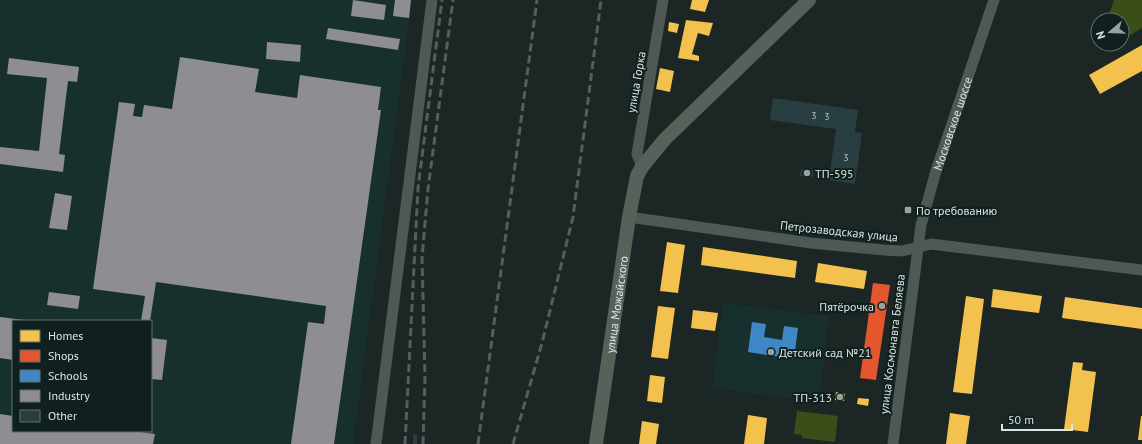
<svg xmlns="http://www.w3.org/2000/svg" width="1142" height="444" font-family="'PT Sans',sans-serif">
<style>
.built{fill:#17302d;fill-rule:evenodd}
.green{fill:#3b4e1a}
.homes{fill:#f2c14e}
.shops{fill:#e4572e}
.schools{fill:#3f88c5}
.industry{fill:#8d8d92}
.building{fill:#283e41}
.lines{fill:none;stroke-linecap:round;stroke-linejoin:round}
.minor{stroke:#4e5854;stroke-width:11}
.major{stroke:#55625a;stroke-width:14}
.rail{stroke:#565e5b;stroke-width:3;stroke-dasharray:8 4;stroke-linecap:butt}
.poi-dot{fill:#98a2a1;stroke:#0f201e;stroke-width:1.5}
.labels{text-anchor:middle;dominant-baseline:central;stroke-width:4;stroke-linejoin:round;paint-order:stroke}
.number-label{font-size:10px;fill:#aebbbb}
.street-label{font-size:12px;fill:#dbe5e4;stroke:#0f201e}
.poi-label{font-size:12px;fill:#dbe5e4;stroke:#0f201e;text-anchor:start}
</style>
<rect width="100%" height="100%" fill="#1c2624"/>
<path class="built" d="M 0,0 L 412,0 L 353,444 L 0,444 ZM 13,321 L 151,321 L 151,431 L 13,431 Z
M 723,303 L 829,316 L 819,402 L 712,388 Z"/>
<path class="green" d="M 1114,0 L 1142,0 L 1142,28 L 1122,40 L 1122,20 L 1107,20 Z
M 1099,44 L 1114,44 L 1102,50 L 1098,47 Z
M 797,411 L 838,416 L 835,442 L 802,438 L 802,435 L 794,434 Z"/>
<path class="homes" d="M 692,0 L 709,0 L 705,12 L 690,9 Z
M 686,20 L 713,23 L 709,36 L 698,33 L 692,54 L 699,56 L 699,61 L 678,58 Z
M 669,22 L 679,24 L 677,33 L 668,31 Z
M 1142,45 L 1142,71 L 1100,94 L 1089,75 Z
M 660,68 L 674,71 L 670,92 L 656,89 Z
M 667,242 L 685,245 L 678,293 L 660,291 Z
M 703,247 L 797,261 L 795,278 L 701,265 Z
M 818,263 L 867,271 L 864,289 L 815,282 Z
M 993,289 L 1042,296 L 1039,313 L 991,307 Z
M 966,296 L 984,299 L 972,394 L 953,392 Z
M 1065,297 L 1142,308 L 1142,329 L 1062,318 Z
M 658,306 L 675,308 L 668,359 L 651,357 Z
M 693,310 L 718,313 L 715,331 L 691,328 Z
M 1073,362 L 1083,363 L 1082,370 L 1096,372 L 1088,432 L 1064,429 Z
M 650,375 L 665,377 L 662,403 L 647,401 Z
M 836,392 L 845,394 L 844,401 L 835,400 Z
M 858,398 L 869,399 L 868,406 L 857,404 Z
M 950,413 L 970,416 L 966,444 L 946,444 Z
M 748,415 L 767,418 L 764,444 L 744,444 Z
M 1141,416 L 1142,416 L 1142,440 L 1138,440 Z
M 642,421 L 659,424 L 656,444 L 639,444 Z"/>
<path class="shops" d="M 873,283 L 890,285 L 876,380 L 860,378 Z"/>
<path class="schools" d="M 752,322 L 766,324 L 764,337 L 782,340 L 784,326 L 798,328 L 794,359 L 748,352 Z"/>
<path class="industry" d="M 353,0 L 386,5 L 384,20 L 351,16 Z
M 395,0 L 411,0 L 409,18 L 393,16 Z
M 328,28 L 400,39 L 398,50 L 326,39 Z
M 267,42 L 301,45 L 300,62 L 266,59 Z
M 180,57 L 259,69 L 255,92 L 297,98 L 300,75 L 381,87 L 378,110 L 381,110 L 334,444 L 291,444 L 308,322 L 324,324 L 326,306 L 156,282 L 150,321 L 141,321 L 145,296 L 93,289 L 119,102 L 135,104 L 133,116 L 142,117 L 144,105 L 172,109 Z
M 9,58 L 79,67 L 77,82 L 68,81 L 59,154 L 65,155 L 63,172 L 0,164 L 0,147 L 39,151 L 47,78 L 7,74 Z
M 55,193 L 72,196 L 67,230 L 49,228 Z
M 49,292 L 80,296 L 78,309 L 47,305 Z
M 0,317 L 24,320 L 13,321 L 13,360 L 0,358 Z
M 151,338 L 167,340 L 162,380 L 151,379 Z
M 0,414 L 13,416 L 13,431 L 133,431 L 155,434 L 153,444 L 0,444 Z"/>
<path class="building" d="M 773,98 L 858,110 L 855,132 L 862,133 L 855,184 L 829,180 L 836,129 L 770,120 Z
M 801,169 L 813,170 L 813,177 L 800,176 Z
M 413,434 L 417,434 L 417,444 L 413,444 Z"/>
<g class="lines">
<g class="minor">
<path d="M 642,167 L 637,154 L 663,0"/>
<path d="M 629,217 L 811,243 L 884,250 L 902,251 L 931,244 L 1142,270"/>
<path d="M 376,444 L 432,0"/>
<path id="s1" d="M 893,444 L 921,225 L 936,171 L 994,0"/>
</g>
<path class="major" id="s2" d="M 596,444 L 629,217 L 637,176 L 642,167 L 665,139 L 809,0"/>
<path class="rail" d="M 405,444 L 418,188 L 442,0
M 423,444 L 425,377 L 422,258 L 428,189 L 453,0
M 478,444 L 537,0
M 513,444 L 542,343 L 573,217 L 601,0"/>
</g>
<g class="poi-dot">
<circle cx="807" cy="173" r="4"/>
<rect x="904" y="206" width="8" height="8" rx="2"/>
<circle cx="882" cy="306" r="4"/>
<circle cx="771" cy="352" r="4"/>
<circle cx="840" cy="397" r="4"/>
</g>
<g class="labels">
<g class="number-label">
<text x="814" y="115">3</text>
<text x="827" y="116">3</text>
<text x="846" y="157">3</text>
</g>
<g class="street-label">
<text transform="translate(636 82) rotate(-80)">улица Горка</text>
<text stroke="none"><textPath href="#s1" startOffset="327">Московское шоссе</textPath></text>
<text transform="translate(839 231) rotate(6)">Петрозаводская улица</text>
<text stroke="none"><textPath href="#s2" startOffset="141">улица Можайского</textPath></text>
<text transform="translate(892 344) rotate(-83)">улица Космонавта Беляева</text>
</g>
<g class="poi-label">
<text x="815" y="173">ТП-595</text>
<text x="916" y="210">По требованию</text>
<text x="874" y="306" text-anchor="end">Пятёрочка</text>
<text x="779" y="352">Детский сад №21</text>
<text x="832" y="397" text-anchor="end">ТП-313</text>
</g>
</g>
<rect x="12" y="320" width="140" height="112" fill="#0f201e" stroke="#616f6d"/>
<rect x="20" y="330" width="20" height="12" fill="#f2c14e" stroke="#616f6d"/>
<text x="48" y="340" font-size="12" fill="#dbe5e4">Homes</text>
<rect x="20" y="350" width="20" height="12" fill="#e4572e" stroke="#616f6d"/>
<text x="48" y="360" font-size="12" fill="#dbe5e4">Shops</text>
<rect x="20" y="370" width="20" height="12" fill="#3f88c5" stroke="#616f6d"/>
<text x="48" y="380" font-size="12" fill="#dbe5e4">Schools</text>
<rect x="20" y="390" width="20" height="12" fill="#8d8d92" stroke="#616f6d"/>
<text x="48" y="400" font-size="12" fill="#dbe5e4">Industry</text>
<rect x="20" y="410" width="20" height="12" fill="#283e41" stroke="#616f6d"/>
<text x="48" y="420" font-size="12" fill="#dbe5e4">Other</text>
<g transform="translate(1110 32) rotate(251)"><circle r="19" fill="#0f201e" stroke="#616f6d"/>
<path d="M0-3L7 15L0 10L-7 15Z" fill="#98a2a1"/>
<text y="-6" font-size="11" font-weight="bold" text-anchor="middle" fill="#dbe5e4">N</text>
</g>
<path d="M1002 424v6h70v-6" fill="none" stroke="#dbe5e4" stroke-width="2"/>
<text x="1008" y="424" font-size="12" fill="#dbe5e4" stroke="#0f201e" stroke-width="3" paint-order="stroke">50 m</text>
</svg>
